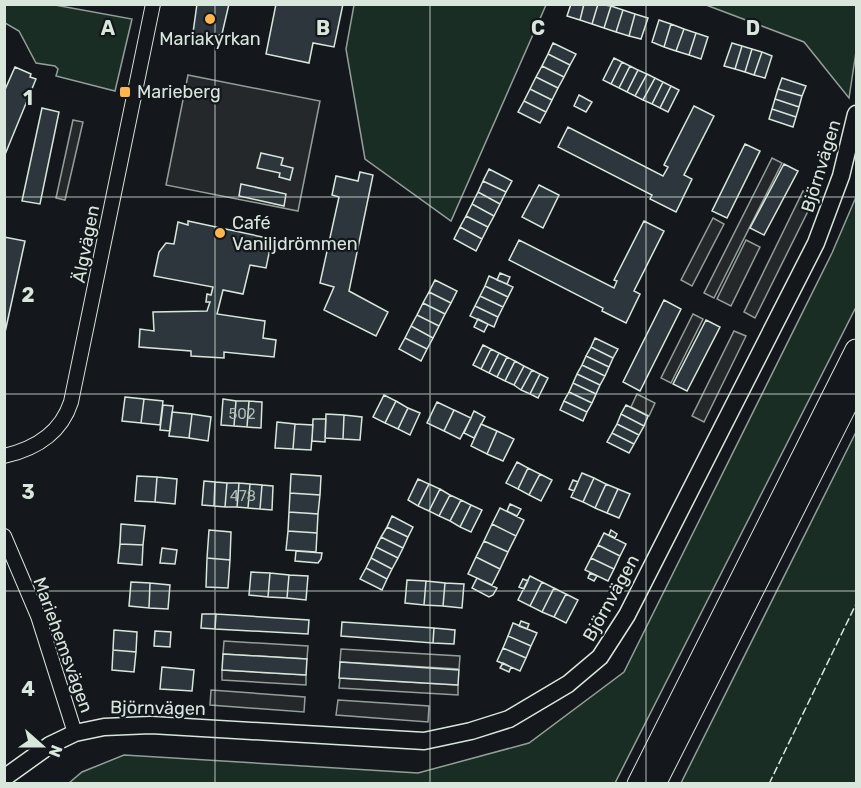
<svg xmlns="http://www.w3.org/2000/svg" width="861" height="788" font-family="Rubik,sans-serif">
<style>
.green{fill:#1a2d24;stroke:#939e99;stroke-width:1.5}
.parking{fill:#24282b;stroke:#939e99;stroke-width:1.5}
.building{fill:#2c363c;stroke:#d8e6dc;stroke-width:1.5}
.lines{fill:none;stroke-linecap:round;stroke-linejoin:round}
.minor-casing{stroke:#d8e6dc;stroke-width:16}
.tertiary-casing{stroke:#d8e6dc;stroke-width:19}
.trunk-casing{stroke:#d8e6dc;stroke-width:23}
.minor{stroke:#14181c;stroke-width:14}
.tertiary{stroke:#14181c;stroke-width:16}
.trunk{stroke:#14181c;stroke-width:21}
.fence{stroke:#d8e6dc;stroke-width:1.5;stroke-dasharray:8 3;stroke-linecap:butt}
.grid{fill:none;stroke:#d8e6dc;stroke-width:1.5;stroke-opacity:0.55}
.poi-dot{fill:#ffb74d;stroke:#14181c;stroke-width:2}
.labels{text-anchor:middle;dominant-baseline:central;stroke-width:4.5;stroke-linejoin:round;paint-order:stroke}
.number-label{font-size:15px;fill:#adbab4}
.poi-label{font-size:18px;fill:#d8e6dc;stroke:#14181c;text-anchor:start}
.street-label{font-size:18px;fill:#d8e6dc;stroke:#14181c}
.grid-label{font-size:20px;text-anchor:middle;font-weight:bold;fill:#d8e6dc;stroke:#14181c;stroke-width:4.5;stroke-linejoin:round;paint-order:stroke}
</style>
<rect width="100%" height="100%" fill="#14181c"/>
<path class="green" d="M 4,5 L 55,5 L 132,19 L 115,91 L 56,76 L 58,69 L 55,66 L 36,63 L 19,31 L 5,23 Z
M 354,5 L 546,5 L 451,221 L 365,159 L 346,49 Z
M 706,5 L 856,5 L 856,52 L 849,98 L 804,42 Z
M 856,197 L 856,307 L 615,783 L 69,783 L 82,772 L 124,755 L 418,773 L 529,743 L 624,672 L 832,253 Z
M 856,432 L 856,783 L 681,783 Z"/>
<path class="parking" d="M 188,75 L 320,101 L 298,211 L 166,185 Z
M 73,120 L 83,122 L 65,200 L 56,198 Z
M 772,158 L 782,163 L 714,298 L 704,293 Z
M 803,191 L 815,197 L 755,318 L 744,312 Z
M 713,218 L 724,224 L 692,286 L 681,280 Z
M 746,240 L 760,247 L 731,306 L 717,299 Z
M 693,314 L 703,319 L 671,383 L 661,378 Z
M 734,331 L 746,336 L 704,422 L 692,416 Z
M 637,394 L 655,403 L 649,416 L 631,407 Z
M 224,641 L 308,646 L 307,659 L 223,654 Z
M 341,649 L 460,656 L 459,669 L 340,662 Z
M 222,670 L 306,675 L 306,685 L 222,680 Z
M 340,678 L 458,685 L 458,695 L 339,688 Z
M 211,690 L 305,697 L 304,712 L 210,705 Z
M 338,700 L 429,706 L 428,722 L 336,715 Z"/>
<path class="building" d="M 197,4 L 229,4 L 222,34 L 209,39 L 208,44 L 192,40 Z
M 276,4 L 343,4 L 334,47 L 313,43 L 309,63 L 266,54 Z
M 571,4 L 584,4 L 580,20 L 567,16 Z
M 584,4 L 598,4 L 592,24 L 580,20 Z
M 598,4 L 611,6 L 604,28 L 592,24 Z
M 611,6 L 623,10 L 616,32 L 604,28 Z
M 623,10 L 635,14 L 629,36 L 616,32 Z
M 635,14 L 648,18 L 641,39 L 629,36 Z
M 659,20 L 671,24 L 664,47 L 652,42 Z
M 671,24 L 684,29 L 676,51 L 664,47 Z
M 684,29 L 696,33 L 689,55 L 676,51 Z
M 696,33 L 708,37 L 701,59 L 689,55 Z
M 553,43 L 576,54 L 570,65 L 548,54 Z
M 732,43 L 742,46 L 735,69 L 724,66 Z
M 742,46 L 752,49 L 745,72 L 735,69 Z
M 752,49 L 762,52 L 754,75 L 745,72 Z
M 762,52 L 772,56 L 765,78 L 754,75 Z
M 548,54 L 570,65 L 564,77 L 542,66 Z
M 614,58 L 622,62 L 611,84 L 603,80 Z
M 622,62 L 630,66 L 619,88 L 611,84 Z
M 542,66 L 564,77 L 558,88 L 536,77 Z
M 630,66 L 638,70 L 627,92 L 619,88 Z
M 15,67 L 31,74 L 30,77 L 36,79 L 4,157 L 4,92 Z
M 638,70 L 647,74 L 635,96 L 627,92 Z
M 647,74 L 655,78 L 643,100 L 635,96 Z
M 536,77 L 558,88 L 552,100 L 530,89 Z
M 655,78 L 663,82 L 652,104 L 643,100 Z
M 782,78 L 806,86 L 802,96 L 778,89 Z
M 663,82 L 671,86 L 660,108 L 652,104 Z
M 671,86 L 679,90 L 668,112 L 660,108 Z
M 530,89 L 552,100 L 546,112 L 524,101 Z
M 778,89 L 802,96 L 799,107 L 775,99 Z
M 579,95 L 592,102 L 586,112 L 574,106 Z
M 775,99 L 799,107 L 796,117 L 772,109 Z
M 524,101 L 546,112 L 540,123 L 518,112 Z
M 694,106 L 714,116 L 684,175 L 692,179 L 676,212 L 650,199 L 652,195 L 558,147 L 568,127 L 663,176 L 668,167 L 664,165 Z
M 42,108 L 59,112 L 40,204 L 22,201 Z
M 772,109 L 796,117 L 793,127 L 769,119 Z
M 745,144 L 760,151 L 727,218 L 712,211 Z
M 261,153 L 283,158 L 281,165 L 293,168 L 290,180 L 279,177 L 280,173 L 257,168 Z
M 784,164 L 798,171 L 764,235 L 750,228 Z
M 489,169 L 512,181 L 506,192 L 483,181 Z
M 360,172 L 373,175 L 349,291 L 388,312 L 376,336 L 324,310 L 334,287 L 320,283 L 339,197 L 332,195 L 336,176 L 358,181 Z
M 483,181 L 506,192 L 500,204 L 478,192 Z
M 241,184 L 286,194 L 284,206 L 239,196 Z
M 539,185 L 559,195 L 543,228 L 522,217 Z
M 478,192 L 500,204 L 494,216 L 472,204 Z
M 472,204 L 494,216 L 488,227 L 466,216 Z
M 466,216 L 488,227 L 482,239 L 460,227 Z
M 188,221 L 272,239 L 266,268 L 250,265 L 243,294 L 223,290 L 217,314 L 265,321 L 263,338 L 276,340 L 274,357 L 224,352 L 224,358 L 191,356 L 191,351 L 139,347 L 140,329 L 154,331 L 153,312 L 207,311 L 210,302 L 206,302 L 207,294 L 211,295 L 213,287 L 154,276 L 159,252 L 166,243 L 174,244 L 178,222 L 188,225 Z
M 644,221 L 664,231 L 634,291 L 640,294 L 626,323 L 602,311 L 603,308 L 509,260 L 519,240 L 614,288 L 617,281 L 614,280 Z
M 460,227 L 482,239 L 476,251 L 454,239 Z
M 4,237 L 25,241 L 4,337 Z
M 500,273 L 510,277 L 507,284 L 497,280 Z
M 489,276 L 513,287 L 508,297 L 485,286 Z
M 435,280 L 457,291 L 451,303 L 429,292 Z
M 485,286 L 508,297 L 503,307 L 480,296 Z
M 429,292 L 451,303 L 445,314 L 423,303 Z
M 480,296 L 503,307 L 498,317 L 475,306 Z
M 664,300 L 681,309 L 640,391 L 623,382 Z
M 423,303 L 445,314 L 439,326 L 417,315 Z
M 475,306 L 498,317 L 494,327 L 470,316 Z
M 417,315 L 439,326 L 433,338 L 411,326 Z
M 478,319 L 488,324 L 484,332 L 474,327 Z
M 706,320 L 720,327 L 687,391 L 673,384 Z
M 411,326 L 433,338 L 427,349 L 405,338 Z
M 405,338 L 427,349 L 421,361 L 399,349 Z
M 595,338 L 618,349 L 613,358 L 591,347 Z
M 483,345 L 491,349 L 481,369 L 473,365 Z
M 591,347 L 613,358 L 609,367 L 586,356 Z
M 491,349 L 499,353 L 489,373 L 481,369 Z
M 499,353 L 507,357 L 497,377 L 489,373 Z
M 586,356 L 609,367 L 605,376 L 582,365 Z
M 507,357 L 515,361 L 505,381 L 497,377 Z
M 515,361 L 524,366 L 514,385 L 505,381 Z
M 582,365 L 605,376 L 600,385 L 577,374 Z
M 524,366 L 532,370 L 521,390 L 514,385 Z
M 532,370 L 540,374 L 530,394 L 521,390 Z
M 540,374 L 548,378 L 538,398 L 530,394 Z
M 577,374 L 600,385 L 596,394 L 573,383 Z
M 573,383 L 596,394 L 592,403 L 569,392 Z
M 569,392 L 592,403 L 587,412 L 564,401 Z
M 384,395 L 396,401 L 385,423 L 373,417 Z
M 125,397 L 144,399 L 141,423 L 122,421 Z
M 144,399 L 163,401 L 160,425 L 141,423 Z
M 223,399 L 236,401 L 234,426 L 221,425 Z
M 236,401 L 249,401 L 247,427 L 234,426 Z
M 249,401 L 262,402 L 261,428 L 247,427 Z
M 396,401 L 408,408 L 398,429 L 385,423 Z
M 564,401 L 587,412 L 583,421 L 560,410 Z
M 437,402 L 454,410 L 444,431 L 427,423 Z
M 163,405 L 173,406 L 170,431 L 160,430 Z
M 626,405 L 648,416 L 644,426 L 621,414 Z
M 408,408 L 420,413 L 410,435 L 398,429 Z
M 454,410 L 471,418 L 460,439 L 444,431 Z
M 474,411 L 485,417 L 474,438 L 464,433 Z
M 172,412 L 192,414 L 189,438 L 169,436 Z
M 192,414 L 211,417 L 208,441 L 189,438 Z
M 326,414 L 344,415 L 343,439 L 325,438 Z
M 621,414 L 644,426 L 639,435 L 617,424 Z
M 344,415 L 362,417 L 360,440 L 343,439 Z
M 313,419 L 326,419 L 325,442 L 312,441 Z
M 277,422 L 295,424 L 293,449 L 275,448 Z
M 295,424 L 313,425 L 311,450 L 293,449 Z
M 481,424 L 497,431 L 487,454 L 471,446 Z
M 617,424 L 639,435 L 634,444 L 612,433 Z
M 497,431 L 514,439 L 503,461 L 487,454 Z
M 612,433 L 634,444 L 629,453 L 607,442 Z
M 517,462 L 528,468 L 518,489 L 506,483 Z
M 528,468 L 540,474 L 529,495 L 518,489 Z
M 582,473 L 594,478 L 583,502 L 571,497 Z
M 291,474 L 321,476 L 320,495 L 290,493 Z
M 540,474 L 552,480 L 541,501 L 529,495 Z
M 137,476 L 157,477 L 155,502 L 135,501 Z
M 157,477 L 177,479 L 175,504 L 155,502 Z
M 594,478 L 606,484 L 595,508 L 583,502 Z
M 418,479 L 429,484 L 418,506 L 408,500 Z
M 573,480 L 578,482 L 574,491 L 569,489 Z
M 204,481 L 215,482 L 214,506 L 202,505 Z
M 215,482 L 227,483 L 225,507 L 214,506 Z
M 227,483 L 239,483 L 237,507 L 225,507 Z
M 239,483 L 250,484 L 248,508 L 237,507 Z
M 250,484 L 262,485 L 260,509 L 248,508 Z
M 429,484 L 440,489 L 429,511 L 418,506 Z
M 606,484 L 618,489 L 607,513 L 595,508 Z
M 262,485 L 273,486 L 272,510 L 260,509 Z
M 440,489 L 450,495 L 439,516 L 429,511 Z
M 618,489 L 630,494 L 619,518 L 607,513 Z
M 290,493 L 320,495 L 318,514 L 289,512 Z
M 450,495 L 461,500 L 450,521 L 439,516 Z
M 461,500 L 471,505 L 460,527 L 450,521 Z
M 510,504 L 521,509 L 517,516 L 507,511 Z
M 471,505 L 482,510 L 471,532 L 460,527 Z
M 500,508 L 524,520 L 516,536 L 492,524 Z
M 289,512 L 318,514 L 317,533 L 288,531 Z
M 392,516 L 413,527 L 408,537 L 387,527 Z
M 121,524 L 145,526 L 143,545 L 120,544 Z
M 492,524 L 516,536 L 508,552 L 484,541 Z
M 387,527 L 408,537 L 403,548 L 381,537 Z
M 209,530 L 231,532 L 230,560 L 207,558 Z
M 611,530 L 617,534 L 615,538 L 609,535 Z
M 288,531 L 317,533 L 316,552 L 286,550 Z
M 604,533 L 626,544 L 620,556 L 598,545 Z
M 381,537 L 403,548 L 398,558 L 376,547 Z
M 484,541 L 508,552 L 500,569 L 476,557 Z
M 120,544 L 143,545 L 142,565 L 118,563 Z
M 598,545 L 620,556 L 614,569 L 591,558 Z
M 376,547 L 398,558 L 392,569 L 371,558 Z
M 162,548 L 177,550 L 175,564 L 160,563 Z
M 296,551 L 322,553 L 321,559 L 318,563 L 295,561 Z
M 476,557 L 500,569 L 492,585 L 468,574 Z
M 207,558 L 230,560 L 228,588 L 206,587 Z
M 371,558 L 392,569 L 387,579 L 366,568 Z
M 591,558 L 614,569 L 608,581 L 585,570 Z
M 366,568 L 387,579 L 382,590 L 360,579 Z
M 251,572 L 270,573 L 268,597 L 249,595 Z
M 270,573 L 289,575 L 287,598 L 268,597 Z
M 590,573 L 597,576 L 594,581 L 588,578 Z
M 289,575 L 308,576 L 306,600 L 287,598 Z
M 530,576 L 542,582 L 530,606 L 518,600 Z
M 477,578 L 497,588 L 493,595 L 489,597 L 472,588 Z
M 523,579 L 528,581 L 524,589 L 519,587 Z
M 407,580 L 426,581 L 424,605 L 405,603 Z
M 426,581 L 445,583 L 443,606 L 424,605 Z
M 131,582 L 150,583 L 149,608 L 129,606 Z
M 542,582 L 554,588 L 542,612 L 530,606 Z
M 150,583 L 170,585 L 168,609 L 149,608 Z
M 445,583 L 464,584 L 462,608 L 443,606 Z
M 554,588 L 566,594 L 554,617 L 542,612 Z
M 566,594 L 578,600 L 566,623 L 554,617 Z
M 202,614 L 216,614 L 215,629 L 201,628 Z
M 216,614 L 309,620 L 308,634 L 215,629 Z
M 521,621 L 529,624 L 527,629 L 519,626 Z
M 342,622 L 434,628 L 433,643 L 341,636 Z
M 513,623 L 537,633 L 531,646 L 508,636 Z
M 434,628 L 455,630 L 454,644 L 433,643 Z
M 114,630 L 137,632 L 136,652 L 113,650 Z
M 155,631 L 171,632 L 170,647 L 154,646 Z
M 508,636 L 531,646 L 526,658 L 503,648 Z
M 503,648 L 526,658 L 520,671 L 497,661 Z
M 113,650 L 136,652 L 134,672 L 112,670 Z
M 223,654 L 307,659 L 306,675 L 222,670 Z
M 340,662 L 459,670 L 458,685 L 339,678 Z
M 503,663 L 511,667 L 509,672 L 500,668 Z
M 162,667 L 194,670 L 192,691 L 160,689 Z"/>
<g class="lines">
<defs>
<path id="minor" d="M 4,456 C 35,449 61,433 71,402 L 153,4
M 4,536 L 38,616 L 75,733"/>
<path id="tertiary" d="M 4,778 L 50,745 L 75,733 L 104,727 L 151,725 L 424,741 L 471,731 L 509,719 L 568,684 L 600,657 L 627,615 L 816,243 L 841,176 L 856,114"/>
<path id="trunk" d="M 638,784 L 856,350
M 655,784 L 856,386"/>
</defs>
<use href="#minor" class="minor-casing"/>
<use href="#tertiary" class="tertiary-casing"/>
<use href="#trunk" class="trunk-casing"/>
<use href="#minor" class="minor"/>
<use href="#tertiary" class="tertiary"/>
<use href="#trunk" class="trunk"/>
<path class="fence" d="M 769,784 L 856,604"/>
</g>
<path class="grid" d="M 215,4 L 215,784M 430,4 L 430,784M 646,4 L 646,784M 4,197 L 856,197M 4,394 L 856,394M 4,591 L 856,591"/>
<g class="poi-dot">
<circle cx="210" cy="19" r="6"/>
<rect x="119" y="86" width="12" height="12" rx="3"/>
<circle cx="220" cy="233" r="6"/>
</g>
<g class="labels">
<g class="number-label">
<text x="242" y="414">502</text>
<text x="243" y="496">478</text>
</g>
<g class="poi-label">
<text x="210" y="39" text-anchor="middle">Mariakyrkan</text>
<text x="137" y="92">Marieberg</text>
<text x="232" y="223">Café<tspan x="232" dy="21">Vaniljdrömmen</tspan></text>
</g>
<g class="street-label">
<text transform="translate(821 166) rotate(-73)">Björnvägen</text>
<text transform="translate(86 244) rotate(-79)">Älgvägen</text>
<text transform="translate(611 598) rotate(-61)">Björnvägen</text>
<text transform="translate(63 645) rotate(70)">Mariehemsvägen</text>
<text transform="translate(158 708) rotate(1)">Björnvägen</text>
</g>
</g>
<g class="grid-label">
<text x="108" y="35">A</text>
<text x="323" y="35">B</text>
<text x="538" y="35">C</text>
<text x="753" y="35">D</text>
<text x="28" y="105">1</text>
<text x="28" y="302">2</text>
<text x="28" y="499">3</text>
<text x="28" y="696">4</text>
</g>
<rect width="861" height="788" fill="none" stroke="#d8e6dc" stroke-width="12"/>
<g transform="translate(42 746) rotate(111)" stroke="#14181c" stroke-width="4.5" paint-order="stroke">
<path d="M0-4.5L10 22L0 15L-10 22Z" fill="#d8e6dc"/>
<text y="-9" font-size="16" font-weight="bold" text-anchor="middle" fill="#d8e6dc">N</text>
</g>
</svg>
